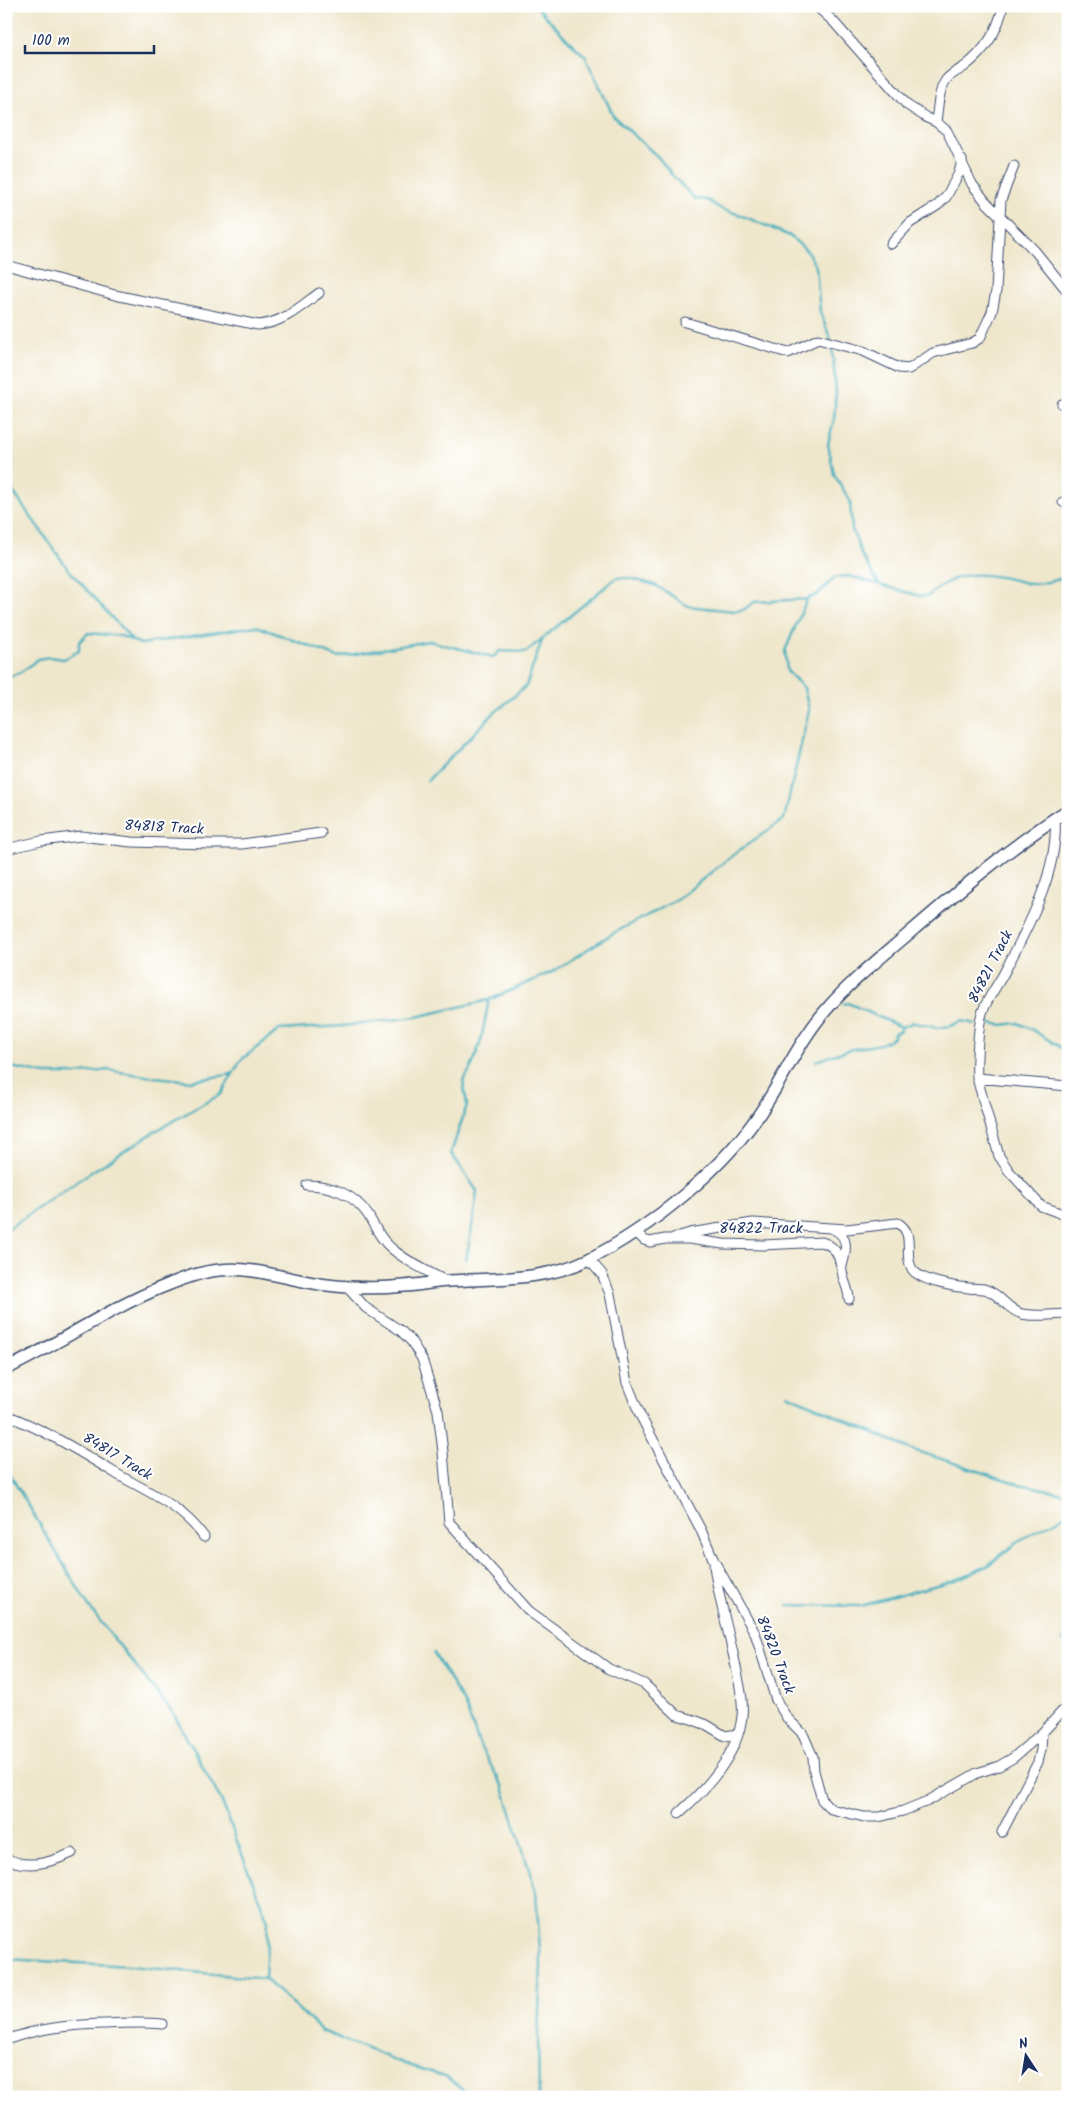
<svg xmlns="http://www.w3.org/2000/svg" width="1074" height="2103" font-family="Kalam,sans-serif">
<style>
.lines{fill:none;stroke-linecap:round;stroke-linejoin:round}
.stream{stroke:#41aebe;stroke-width:2.5}
.minor-casing{stroke:#3b4b6e;stroke-width:11}
.tertiary-casing{stroke:#3b4b6e;stroke-width:14}
.minor{stroke:#fff;stroke-width:9}
.tertiary{stroke:#fff;stroke-width:11}
.labels{text-anchor:middle;dominant-baseline:central;stroke-width:4;stroke-linejoin:round;paint-order:stroke}
.street-label{font-size:15px;fill:#1b2f5e;stroke:#fff}
</style>
<rect width="100%" height="100%" fill="#fff"/>
<filter id="ink" filterUnits="userSpaceOnUse"><feTurbulence type="fractalNoise" baseFrequency=".02" numOctaves="2"/><feDisplacementMap in="SourceGraphic" scale="10" xChannelSelector="R" yChannelSelector="G"/><feConvolveMatrix kernelMatrix="1 2 1 2 8 2 1 2 1" color-interpolation-filters="sRGB"/></filter>
<filter id="wash" filterUnits="userSpaceOnUse"><feTurbulence type="fractalNoise" baseFrequency=".0096" numOctaves="4" result="noise"/><feDisplacementMap in="SourceGraphic" scale="20" xChannelSelector="R" yChannelSelector="G"/><feGaussianBlur stdDeviation="1.12" result="paint"/><feColorMatrix in="noise" values="0 0 0 0 0 0 0 0 0 0 0 0 0 0 0 0 0 1.4 0 .05"/><feComposite in="paint" operator="in"/></filter>
<g filter="url(#wash)">
<rect width="100%" height="100%" fill="#efe7cc"/>
<g class="lines">
<path class="stream" d="M 536,6 L 569,41 L 585,56 L 614,117 L 659,158 L 671,174 L 695,199 L 707,200 L 723,210 L 738,214 L 790,236 L 807,251 L 816,267 L 820,312 L 831,340
M 832,346 L 836,392 L 834,419 L 828,444 L 834,474 L 850,501 L 852,529 L 862,556 L 879,584
M 6,482 L 68,569 L 133,641
M 6,678 L 21,672 L 38,659 L 49,657 L 64,659 L 79,651 L 79,642 L 88,633 L 121,636 L 141,644 L 256,626 L 338,657 L 429,641 L 493,657 L 500,651 L 526,652 L 616,578 L 629,578 L 655,585 L 688,606 L 734,611 L 743,610 L 754,602 L 807,599 L 818,594 L 834,578 L 849,576 L 920,596 L 928,596 C 956,571 976,572 1010,579 C 1017,580 1026,584 1033,584 C 1044,584 1057,579 1068,577
M 427,781 L 492,715 L 526,686 L 542,640
M 843,1004 L 848,1003 L 901,1027 L 910,1024 L 911,1022 L 937,1028 L 950,1026 L 962,1021 L 975,1024
M 984,1022 L 1002,1025 L 1018,1023 L 1033,1030 L 1066,1051 L 1068,1062
M 816,1061 C 830,1057 844,1050 858,1048 C 872,1045 883,1046 894,1037 L 894,1033 L 901,1030 L 901,1027
M 6,1066 L 45,1074 L 74,1074 L 108,1070 L 146,1076 L 191,1081 L 232,1074
M 6,1230 L 85,1176 L 159,1129 L 221,1094 L 241,1060 L 279,1030 L 342,1026 L 416,1017 L 489,1000 L 552,972 L 610,935 L 677,900 L 734,854 L 784,819 L 809,710 L 804,688 L 787,671 L 785,651 L 807,599
M 466,1260 L 473,1221 L 477,1191 L 451,1153 L 467,1105 L 463,1081 C 480,1057 483,1029 489,1000
M 787,1394 L 910,1449 L 1019,1484 L 1068,1494
M 9,1473 L 89,1607 L 173,1713 L 222,1802 L 268,1922 L 265,1979
M 788,1605 L 861,1606 L 955,1580 L 987,1566 L 1020,1540 L 1068,1514
M 1063,1642 L 1068,1635
M 434,1653 L 464,1703 L 481,1748 L 503,1787 L 536,1892 L 541,1965 L 538,2036 L 539,2097
M 6,1959 L 130,1966 L 265,1979 L 322,2031 L 405,2064 L 447,2077 L 471,2097"/>
</g>
</g>
<g filter="url(#ink)">
<g class="lines">
<defs>
<path id="minor" d="M 816,6 L 832,20 L 907,105 L 927,118 L 936,122 L 947,131 L 972,184 L 986,202 L 1035,251 L 1068,292
M 936,122 C 938,109 938,91 946,80 C 950,74 958,71 964,67 C 985,51 998,32 1003,6
M 891,244 L 910,223 L 938,205 L 946,197 L 959,173 L 962,160
M 6,265 L 115,295 L 258,325 C 283,323 300,307 319,293
M 685,322 L 788,353 L 818,339 L 863,351 L 899,368 L 909,369 L 933,353 L 972,343 L 980,338 L 992,312 L 996,291 L 1001,200 L 1014,166
M 1062,404 L 1068,408
M 1063,502 L 1068,501
M 1055,818 C 1059,871 1028,927 1004,973 C 997,986 987,999 982,1013 C 978,1026 976,1064 977,1078 L 999,1156 L 1009,1171 L 1041,1206 L 1068,1216
M 6,849 L 41,841 L 81,836 L 131,842 L 210,844 L 242,844 L 321,833
M 977,1078 L 1068,1086
M 307,1185 C 331,1185 354,1194 368,1215 C 374,1225 379,1236 387,1244 C 400,1258 428,1272 446,1281
M 833,1229 C 850,1236 846,1252 842,1266
M 635,1231 L 644,1240 L 650,1242 L 665,1239 L 689,1239 L 723,1244 L 763,1245 L 822,1242 C 839,1247 840,1261 843,1276 C 845,1284 849,1291 849,1299
M 673,1238 L 690,1233 L 753,1223 L 847,1229 L 898,1223 C 916,1234 903,1254 912,1269 C 920,1281 954,1287 969,1288 C 974,1289 979,1288 984,1289 C 1000,1293 1007,1310 1022,1314 C 1036,1317 1053,1314 1068,1314
M 589,1259 L 602,1274 L 610,1294 L 627,1383 L 640,1415 L 701,1530 L 714,1561 L 755,1633 L 776,1700 L 787,1718 L 803,1734 L 813,1757 L 814,1771 L 822,1800 L 831,1809 L 864,1817 L 879,1817 L 903,1811 L 928,1801 L 977,1773 L 999,1766 L 1013,1758 L 1042,1733 L 1068,1705
M 346,1286 L 366,1308 L 401,1331 L 411,1341 L 422,1359 L 438,1411 L 443,1452 L 449,1522 L 529,1611 L 609,1669 L 644,1684 L 677,1715 L 691,1719 L 707,1725 L 725,1736 L 738,1734
M 6,1415 C 45,1430 79,1451 115,1473 C 148,1492 181,1505 204,1537
M 679,1813 C 707,1788 738,1755 742,1716 C 744,1700 739,1683 736,1667 C 729,1633 719,1600 714,1566
M 1002,1832 L 1038,1762 L 1041,1750 L 1042,1733
M 6,1858 C 27,1870 52,1862 72,1853
M 6,2040 C 39,2028 69,2025 104,2024 C 124,2023 142,2022 162,2024"/>
<path id="tertiary" d="M 6,1369 C 60,1343 109,1308 165,1286 C 182,1279 202,1271 220,1270 C 256,1266 291,1281 327,1285 C 352,1288 379,1289 404,1286 C 419,1285 434,1282 449,1281 C 495,1278 544,1281 587,1260 C 651,1228 726,1167 764,1107 C 785,1074 801,1039 826,1010 C 850,982 879,959 906,936 C 958,891 1010,847 1068,810"/>
</defs>
<use href="#minor" class="minor-casing"/>
<use href="#tertiary" class="tertiary-casing"/>
<use href="#minor" class="minor"/>
<use href="#tertiary" class="tertiary"/>
</g>
</g>
<g class="labels">
<g class="street-label">
<text transform="translate(164 828) rotate(3)">84818 Track</text>
<text transform="translate(991 967) rotate(-63)">84821 Track</text>
<text x="761" y="1229">84822 Track</text>
<text transform="translate(117 1457) rotate(31)">84817 Track</text>
<text transform="translate(775 1655) rotate(69)">84820 Track</text>
</g>
</g>
<rect width="1074" height="2103" fill="none" stroke="#fff" stroke-width="25"/>
<g transform="translate(1026 2056) rotate(348)" stroke="#ffffff" stroke-width="4" paint-order="stroke">
<path d="M0-4L9 19L0 12L-9 19Z" fill="#1b2f5e"/>
<text y="-8" font-size="14" font-weight="bold" text-anchor="middle" fill="#1b2f5e">N</text>
</g>
<path d="M25 45v8h129v-8" fill="none" stroke="#1b2f5e" stroke-width="2.5"/>
<text x="32" y="45" font-size="15" fill="#1b2f5e" stroke="#ffffff" stroke-width="4" paint-order="stroke">100 m</text>
</svg>
